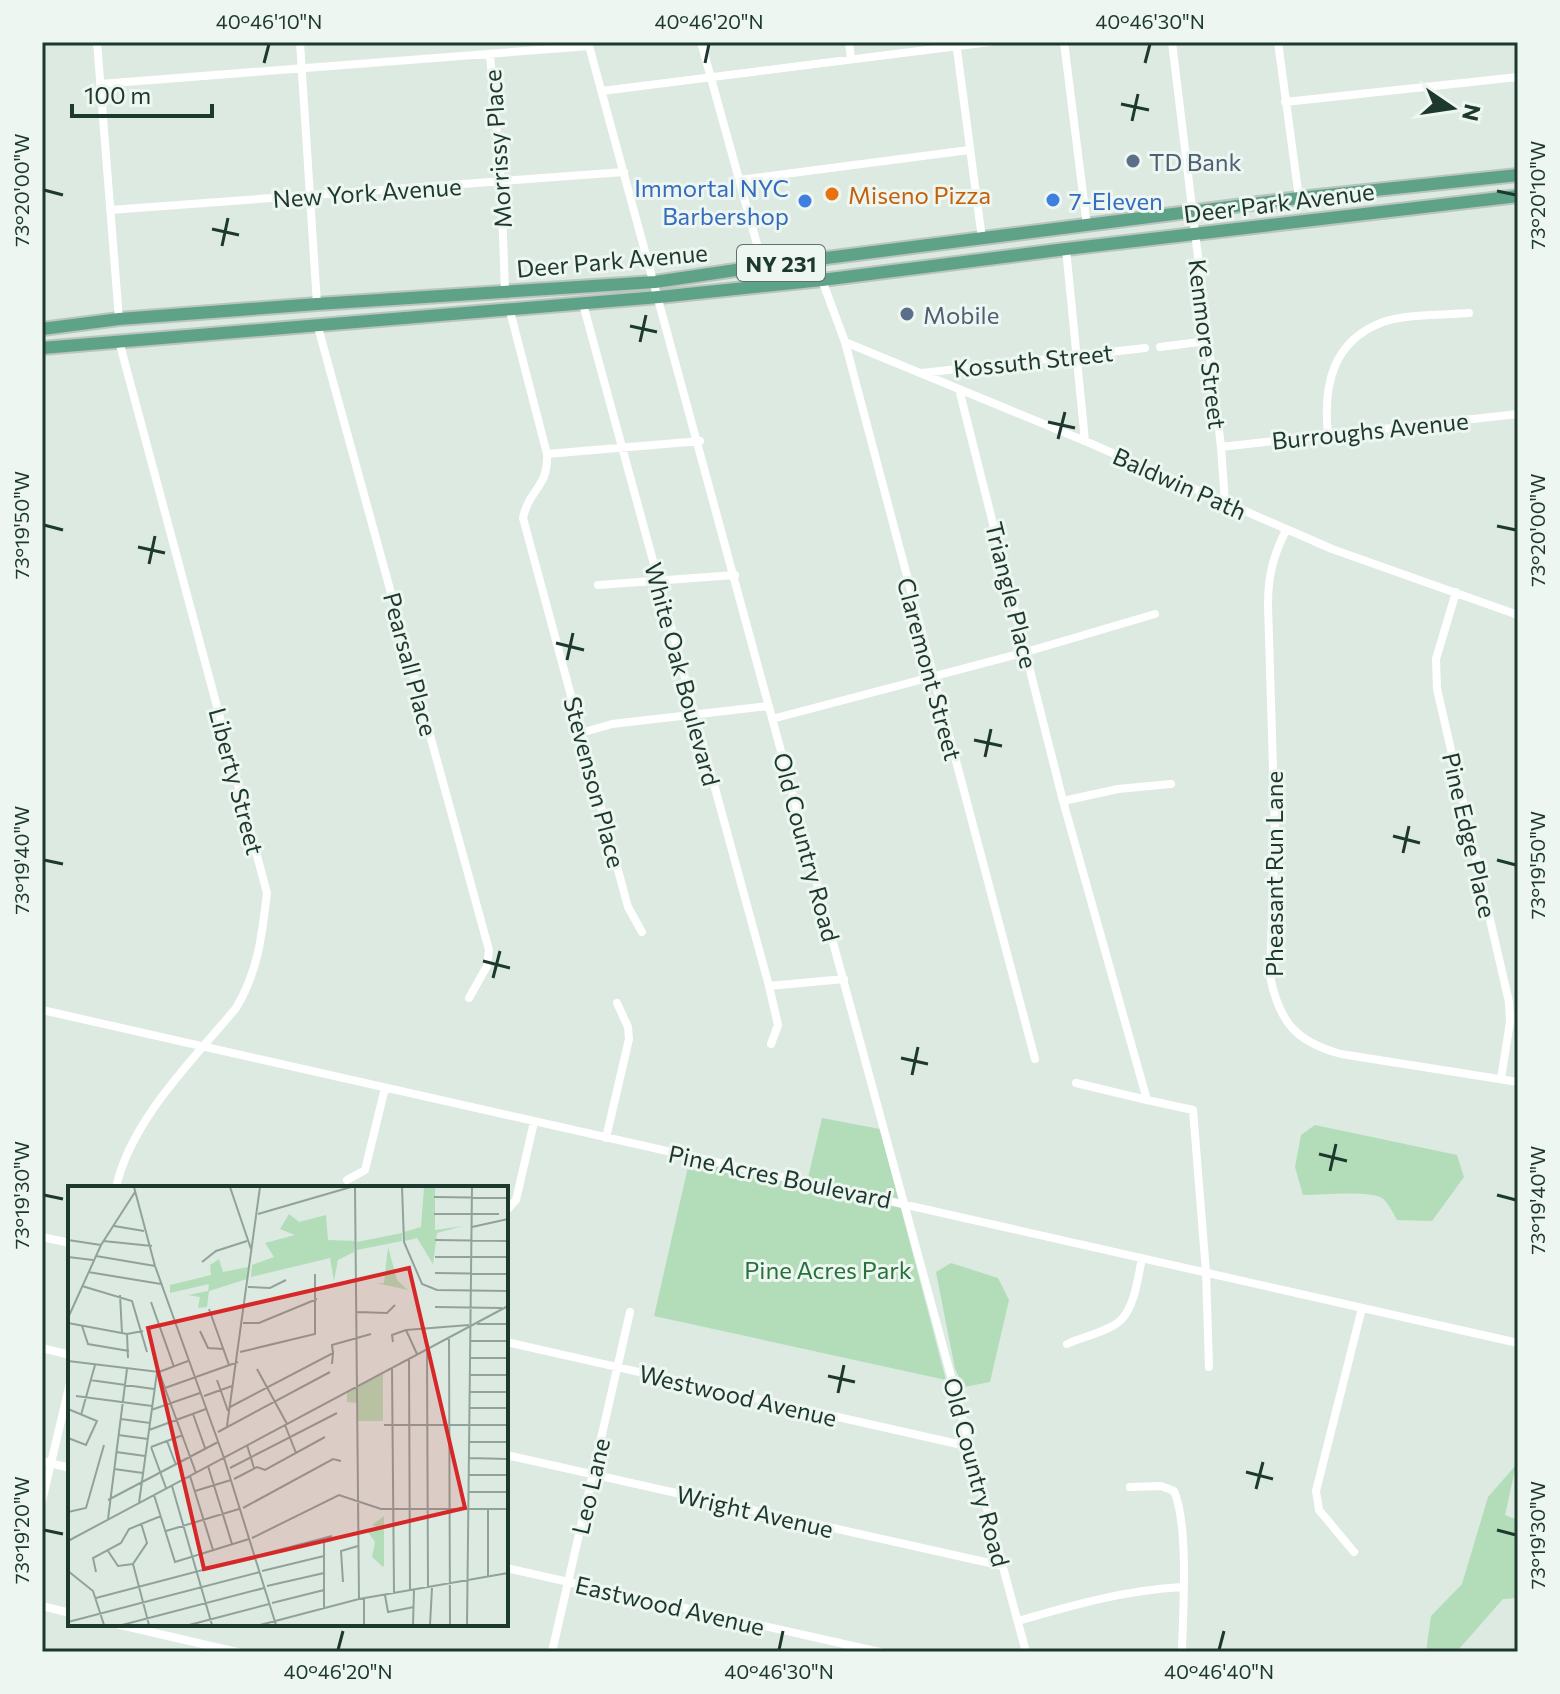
<svg xmlns="http://www.w3.org/2000/svg" width="1560" height="1694" font-family="Commissioner,sans-serif">
<style>
.green{fill:#b3ddb9}
.lines{fill:none;stroke-linecap:round;stroke-linejoin:round}
.primary-casing{stroke:#bbc4c0;stroke-width:16}
.street{stroke:#fff;stroke-width:8}
.primary{stroke:#5ea288;stroke-width:12}
.ticks{fill:none;stroke:#1d392e;stroke-width:3}
.service-dot{fill:#5c6f8a;stroke:#edf6f0;stroke-width:3}
.food-dot{fill:#e8710a;stroke:#edf6f0;stroke-width:3}
.shop-dot{fill:#3f7fe0;stroke:#edf6f0;stroke-width:3}
.labels{text-anchor:middle;dominant-baseline:central;stroke-width:6;stroke-linejoin:round;paint-order:stroke}
.shield{fill:#edf6f0;stroke:#5b7268;stroke-width:2}
.shield-label{font-size:22px;font-weight:bold;fill:#1d392e}
.street-label{font-size:24px;fill:#1d392e;stroke:#edf6f0}
.service-label{font-size:24px;fill:#4e5e75;stroke:#edf6f0;text-anchor:start}
.shop-label{font-size:24px;fill:#366cbe;stroke:#edf6f0;text-anchor:end}
.food-label{font-size:24px;fill:#c56008;stroke:#edf6f0;text-anchor:start}
.park-label{font-size:24px;fill:#26723a;stroke:#edf6f0}
.inset-road{fill:none;stroke:#90a39a;stroke-width:2}
.view{fill:#d62828;fill-opacity:0.15;stroke:#d62828;stroke-width:4}
.inset-edge{fill:none;stroke:#1d392e;stroke-width:4}
.neatline{fill:none;stroke:#1d392e;stroke-width:3}
.ticks-label{font-size:20px;text-anchor:middle;fill:#1d392e}
</style>
<rect width="100%" height="100%" fill="#dceae2"/>
<path class="green" d="M 822,1118 L 880,1129 L 946,1380 L 654,1316 L 690,1158 L 806,1186 Z
M 1315,1125 L 1457,1155 L 1464,1177 L 1432,1221 L 1397,1220 C 1393,1213 1388,1202 1382,1198 C 1368,1190 1322,1195 1303,1195 L 1295,1167 L 1301,1135 Z
M 951,1263 L 998,1278 L 1009,1300 L 990,1382 L 964,1387 L 955,1369 L 936,1272 Z
M 1516,1465 L 1505,1515 L 1518,1520 L 1518,1598 L 1503,1599 L 1459,1649 L 1426,1652 L 1431,1616 L 1462,1584 L 1488,1497 Z"/>
<g class="lines">
<defs>
<path id="primary" d="M 42,329 L 119,319 L 317,304 L 655,282 L 763,266 L 1299,198 L 1518,175
M 42,348 L 659,297 L 822,280 L 1066,249 L 1518,196"/>
</defs>
<use href="#primary" class="primary-casing"/>
<path class="street" d="M 97,42 L 119,319
M 300,42 L 317,304
M 588,42 C 737,578 876,1116 1026,1652
M 701,42 L 763,266
M 849,42 L 851,59
M 956,42 L 982,239
M 1064,42 L 1087,226
M 1172,42 L 1221,447 L 1225,503
M 1278,42 L 1299,198
M 490,55 L 501,182 L 505,291
M 100,84 L 589,46
M 602,91 L 990,42
M 1285,102 L 1518,77
M 739,180 L 969,150
M 110,210 L 624,172
M 1066,249 L 1085,441
M 822,280 L 845,342 L 1035,1059
M 583,304 L 769,986 L 778,1025 L 771,1044
M 510,311 L 547,454 C 549,487 529,489 523,518 L 628,907 L 642,932
M 318,327 L 489,950 L 487,966 L 469,998
M 845,342 L 1085,441 L 1332,549 L 1518,615
M 1160,347 L 1207,341
M 922,373 L 1145,348
M 959,389 L 1063,801 L 1147,1100 L 1076,1083
M 1328,434 C 1323,386 1332,341 1383,322 C 1406,314 1444,315 1469,313
M 1221,447 L 1518,414
M 547,454 L 700,441
M 1286,530 C 1273,556 1268,576 1268,605 L 1275,833 L 1270,976 C 1279,1022 1296,1042 1341,1054 L 1518,1082
M 598,585 L 735,575
M 1456,592 L 1436,659 L 1437,689 L 1509,1002 L 1510,1022 L 1501,1079
M 772,719 L 1026,652 L 1155,614
M 581,733 L 612,724 L 769,706
M 1063,801 L 1118,789 L 1171,784
M 769,986 L 844,979
M 42,1010 L 1518,1343
M 1147,1100 L 1193,1110 L 1206,1272 L 1209,1367
M 606,1138 L 629,1039 L 628,1027 L 617,1003
M 347,1180 L 365,1170 L 385,1088
M 116,1188 C 130,1121 193,1060 236,1008 C 258,972 262,935 267,893 L 119,341
M 506,1211 L 516,1200 L 534,1122
M 42,1237 L 70,1243
M 506,1342 L 971,1447
M 1067,1344 C 1082,1337 1110,1331 1121,1320 C 1135,1306 1138,1277 1142,1258
M 42,1348 L 70,1355
M 506,1455 L 1003,1566
M 42,1461 L 70,1468
M 1130,1487 L 1161,1486 L 1174,1491 C 1189,1526 1183,1611 1182,1652
M 42,1501 L 70,1383
M 1354,1552 L 1319,1510 L 1316,1491 L 1362,1308
M 506,1568 L 880,1652
M 42,1606 L 70,1613
M 1018,1621 C 1073,1605 1125,1590 1183,1587
M 116,1624 L 237,1652
M 552,1652 L 630,1312"/>
<use href="#primary" class="primary"/>
</g>
<path class="ticks" d="M 264,63 L 269,44M 705,63 L 709,44M 1145,63 L 1150,44M 1121,104 L 1149,110M 1132,121 L 1138,94M 44,190 L 63,195M 1497,191 L 1516,195M 212,229 L 239,235M 222,246 L 228,218M 630,326 L 657,332M 640,342 L 646,315M 1048,422 L 1075,428M 1058,439 L 1065,412M 44,525 L 63,530M 1497,526 L 1516,530M 138,547 L 165,553M 149,564 L 155,536M 556,643 L 584,650M 567,660 L 573,633M 974,740 L 1002,746M 985,757 L 991,729M 1393,836 L 1420,843M 1403,853 L 1409,826M 44,860 L 63,864M 1497,860 L 1516,865M 483,961 L 510,968M 493,978 L 500,951M 901,1058 L 928,1064M 912,1075 L 918,1047M 1319,1154 L 1347,1161M 1330,1171 L 1336,1144M 44,1195 L 63,1199M 1497,1195 L 1516,1200M 828,1376 L 855,1382M 838,1393 L 844,1365M 1246,1472 L 1273,1479M 1256,1489 L 1263,1462M 44,1530 L 63,1534M 1497,1530 L 1516,1535M 338,1650 L 343,1631M 779,1650 L 783,1631M 1219,1650 L 1224,1631"/>
<g class="service-dot">
<circle cx="1133" cy="161" r="8"/>
<circle cx="907" cy="314" r="8"/>
</g>
<circle class="food-dot" cx="832" cy="194" r="8"/>
<g class="shop-dot">
<circle cx="1053" cy="200" r="8"/>
<circle cx="805" cy="201" r="8"/>
</g>
<g class="labels">
<rect class="shield" x="737" y="245" width="88" height="36" rx="6"/>
<g class="shield-label">
<text x="781" y="263">NY 231</text>
</g>
<g class="street-label">
<text transform="translate(497 149) rotate(-94)">Morrissy Place</text>
<text transform="translate(367 192) rotate(-4)">New York Avenue</text>
<text transform="translate(1279 202) rotate(-7)">Deer Park Avenue</text>
<text transform="translate(612 260) rotate(-5)">Deer Park Avenue</text>
<text transform="translate(1208 344) rotate(83)">Kenmore Street</text>
<text transform="translate(1033 360) rotate(-6)">Kossuth Street</text>
<text transform="translate(1370 430) rotate(-6)">Burroughs Avenue</text>
<text transform="translate(1180 483) rotate(24)">Baldwin Path</text>
<text transform="translate(1012 595) rotate(76)">Triangle Place</text>
<text transform="translate(411 664) rotate(75)">Pearsall Place</text>
<text transform="translate(930 669) rotate(75)">Claremont Street</text>
<text transform="translate(683 674) rotate(75)">White Oak Boulevard</text>
<text transform="translate(237 781) rotate(75)">Liberty Street</text>
<text transform="translate(595 782) rotate(75)">Stevenson Place</text>
<text transform="translate(1470 835) rotate(77)">Pine Edge Place</text>
<text transform="translate(807 847) rotate(75)">Old Country Road</text>
<text transform="translate(1273 874) rotate(-90)">Pheasant Run Lane</text>
<text transform="translate(780 1176) rotate(12)">Pine Acres Boulevard</text>
<text transform="translate(738 1395) rotate(13)">Westwood Avenue</text>
<text transform="translate(977 1472) rotate(75)">Old Country Road</text>
<text transform="translate(590 1486) rotate(-77)">Leo Lane</text>
<text transform="translate(755 1511) rotate(13)">Wright Avenue</text>
<text transform="translate(670 1605) rotate(13)">Eastwood Avenue</text>
</g>
<g class="service-label">
<text x="1149" y="161">TD Bank</text>
<text x="923" y="314">Mobile</text>
</g>
<g class="shop-label">
<text x="789" y="187">Immortal NYC<tspan x="789" dy="28">Barbershop</tspan></text>
<text x="1069" y="200" text-anchor="start">7-Eleven</text>
</g>
<g class="food-label">
<text x="848" y="194">Miseno Pizza</text>
</g>
<g class="park-label">
<text x="828" y="1269">Pine Acres Park</text>
</g>
</g>
<g transform="translate(68 1186)">
<rect width="440" height="440" fill="#dceae2"/>
<path d="M 356,1 L 367,1 L 367,44 L 395,40 L 369,47 L 365,78 L 349,52 L 337,55 L 336,46 L 353,41 ZM 221,28 L 231,36 L 258,29 L 260,54 L 287,55 L 286,66 L 270,74 L 266,95 L 262,72 L 183,91 L 184,79 L 206,71 L 197,57 L 227,49 L 212,43 ZM 334,47 L 334,55 L 289,64 L 289,56 ZM 320,61 L 329,94 L 340,104 L 308,97 L 316,97 ZM 151,73 L 155,86 L 180,81 L 179,93 L 141,105 L 139,121 L 130,122 L 132,111 L 120,109 L 140,105 L 141,98 L 102,107 L 102,99 L 143,89 L 142,79 ZM 315,188 L 315,235 L 290,235 L 290,217 L 279,216 L 279,207 ZM 316,330 L 316,380 L 315,381 L 304,371 L 307,356 L 300,346 L 311,342 L 304,339 Z" fill="#b3ddb9"/>
<path class="inset-road" d="M 66,1 L 87,80 L 156,272 L 208,439M 162,1 L 183,63M 287,1 L 291,413M 334,1 L 336,56 L 354,98 L 369,104 L 440,105M 366,11 L 440,12M 190,28 L 283,1M 366,28 L 431,28M 46,40 L 76,45M 404,41 L 440,33M 0,54 L 33,59M 367,54 L 440,55M 35,55 L 84,60M 28,70 L 87,80M 0,71 L 25,74M 367,71 L 440,71M 134,76 L 148,65 L 179,55M 20,86 L 93,98M 367,87 L 440,88M 14,100 L 64,115 L 79,166M 180,101 L 202,102 L 218,94M 52,109 L 54,147M 83,116 L 106,181M 367,121 L 434,122M 141,123 L 161,179M 289,126 L 319,127 L 327,119M 0,132 L 33,59 L 67,6M 0,137 L 59,148 L 75,145M 175,137 L 191,137 L 249,113M 409,138 L 440,138M 14,140 L 20,158 L 61,165M 338,144 L 349,168M 132,145 L 140,162 L 156,163M 59,148 L 60,172M 381,151 L 382,439M 403,155 L 440,155M 325,156 L 324,149 L 338,144 L 401,139M 359,164 L 360,402M 172,166 L 247,148 L 247,88M 265,167 L 264,159 L 303,148M 341,172 L 342,405M 403,172 L 440,172M 0,175 L 91,186 L 120,175M 324,182 L 326,407M 189,183 L 219,238M 91,186 L 128,287M 402,189 L 440,189M 22,194 L 86,203M 149,194 L 160,225M 97,202 L 170,176M 402,206 L 440,206M 8,210 L 84,220M 136,210 L 164,200M 162,221 L 265,167 L 264,178M 402,222 L 440,222M 0,223 L 29,235 L 18,259 L 0,252M 83,224 L 132,207M 125,228 L 137,262M 13,229 L 27,179M 53,233 L 82,237M 217,239 L 228,267M 316,239 L 440,239M 159,240 L 192,1M 81,244 L 138,223M 150,246 L 262,186M 50,249 L 80,253M 99,255 L 108,279M 402,256 L 440,256M 179,259 L 186,282M 83,261 L 98,302M 83,261 L 115,249M 48,266 L 77,270M 401,272 L 440,273M 140,280 L 164,358M 162,282 L 269,227M 46,283 L 75,287M 401,289 L 440,289M 122,290 L 145,364M 166,293 L 189,281 L 197,284 L 257,251M 104,300 L 144,439M 127,305 L 163,294M 401,306 L 440,306M 86,309 L 107,376 L 181,353M 40,314 L 150,256M 71,317 L 89,186M 175,322 L 265,273 L 273,275M 420,323 L 420,391M 0,326 L 18,322 L 36,259M 40,333 L 59,183M 73,337 L 79,357 L 65,378 L 81,439M 98,345 L 171,323M 184,352 L 271,309 L 313,323 L 440,323M 256,353 L 256,423M 0,355 L 440,120M 40,365 L 50,380 L 65,378M 0,385 L 25,405 L 36,439M 194,385 L 256,370M 28,386 L 25,372 L 53,357 L 61,343 L 93,330M 439,387 L 439,323M 275,396 L 273,365 L 290,360M 199,400 L 256,387M 317,409 L 320,426 L 346,421M 28,412 L 264,350M 204,417 L 256,404M 0,436 L 192,386M 54,439 L 196,402M 121,439 L 201,418M 192,439 L 291,413 L 440,387M 296,439 L 296,412M 345,439 L 346,404M 362,439 L 364,402M 399,439 L 404,1"/>
<path class="view" d="M 341,82 L 397,322 L 136,383 L 80,142 Z"/>
<rect width="440" height="440" class="inset-edge"/>
</g>
<rect width="1560" height="1694" fill="none" stroke="#edf6f0" stroke-width="88"/>
<g transform="translate(1452 108) rotate(103)" stroke="#edf6f0" stroke-width="6" paint-order="stroke">
<path d="M0-6L14 30L0 20L-14 30Z" fill="#1d392e"/>
<text y="-12" font-size="22" font-weight="bold" text-anchor="middle" fill="#1d392e">N</text>
</g>
<path d="M72 104v12h140v-12" fill="none" stroke="#1d392e" stroke-width="4"/>
<text x="84" y="104" font-size="24" fill="#1d392e" stroke="#edf6f0" stroke-width="6" paint-order="stroke">100 m</text>
<rect x="44" y="44" width="1472" height="1606" class="neatline"/>
<g class="ticks-label">
<text x="269" y="29">40°46'10"N</text>
<text x="709" y="29">40°46'20"N</text>
<text x="1150" y="29">40°46'30"N</text>
<text transform="translate(22 190) rotate(-90)" y="7">73°20'00"W</text>
<text transform="translate(1538 195) rotate(-90)" y="7">73°20'10"W</text>
<text transform="translate(22 525) rotate(-90)" y="7">73°19'50"W</text>
<text transform="translate(1538 530) rotate(-90)" y="7">73°20'00"W</text>
<text transform="translate(22 860) rotate(-90)" y="7">73°19'40"W</text>
<text transform="translate(1538 865) rotate(-90)" y="7">73°19'50"W</text>
<text transform="translate(22 1195) rotate(-90)" y="7">73°19'30"W</text>
<text transform="translate(1538 1200) rotate(-90)" y="7">73°19'40"W</text>
<text transform="translate(22 1530) rotate(-90)" y="7">73°19'20"W</text>
<text transform="translate(1538 1535) rotate(-90)" y="7">73°19'30"W</text>
<text x="338" y="1679">40°46'20"N</text>
<text x="779" y="1679">40°46'30"N</text>
<text x="1219" y="1679">40°46'40"N</text>
</g>
</svg>
